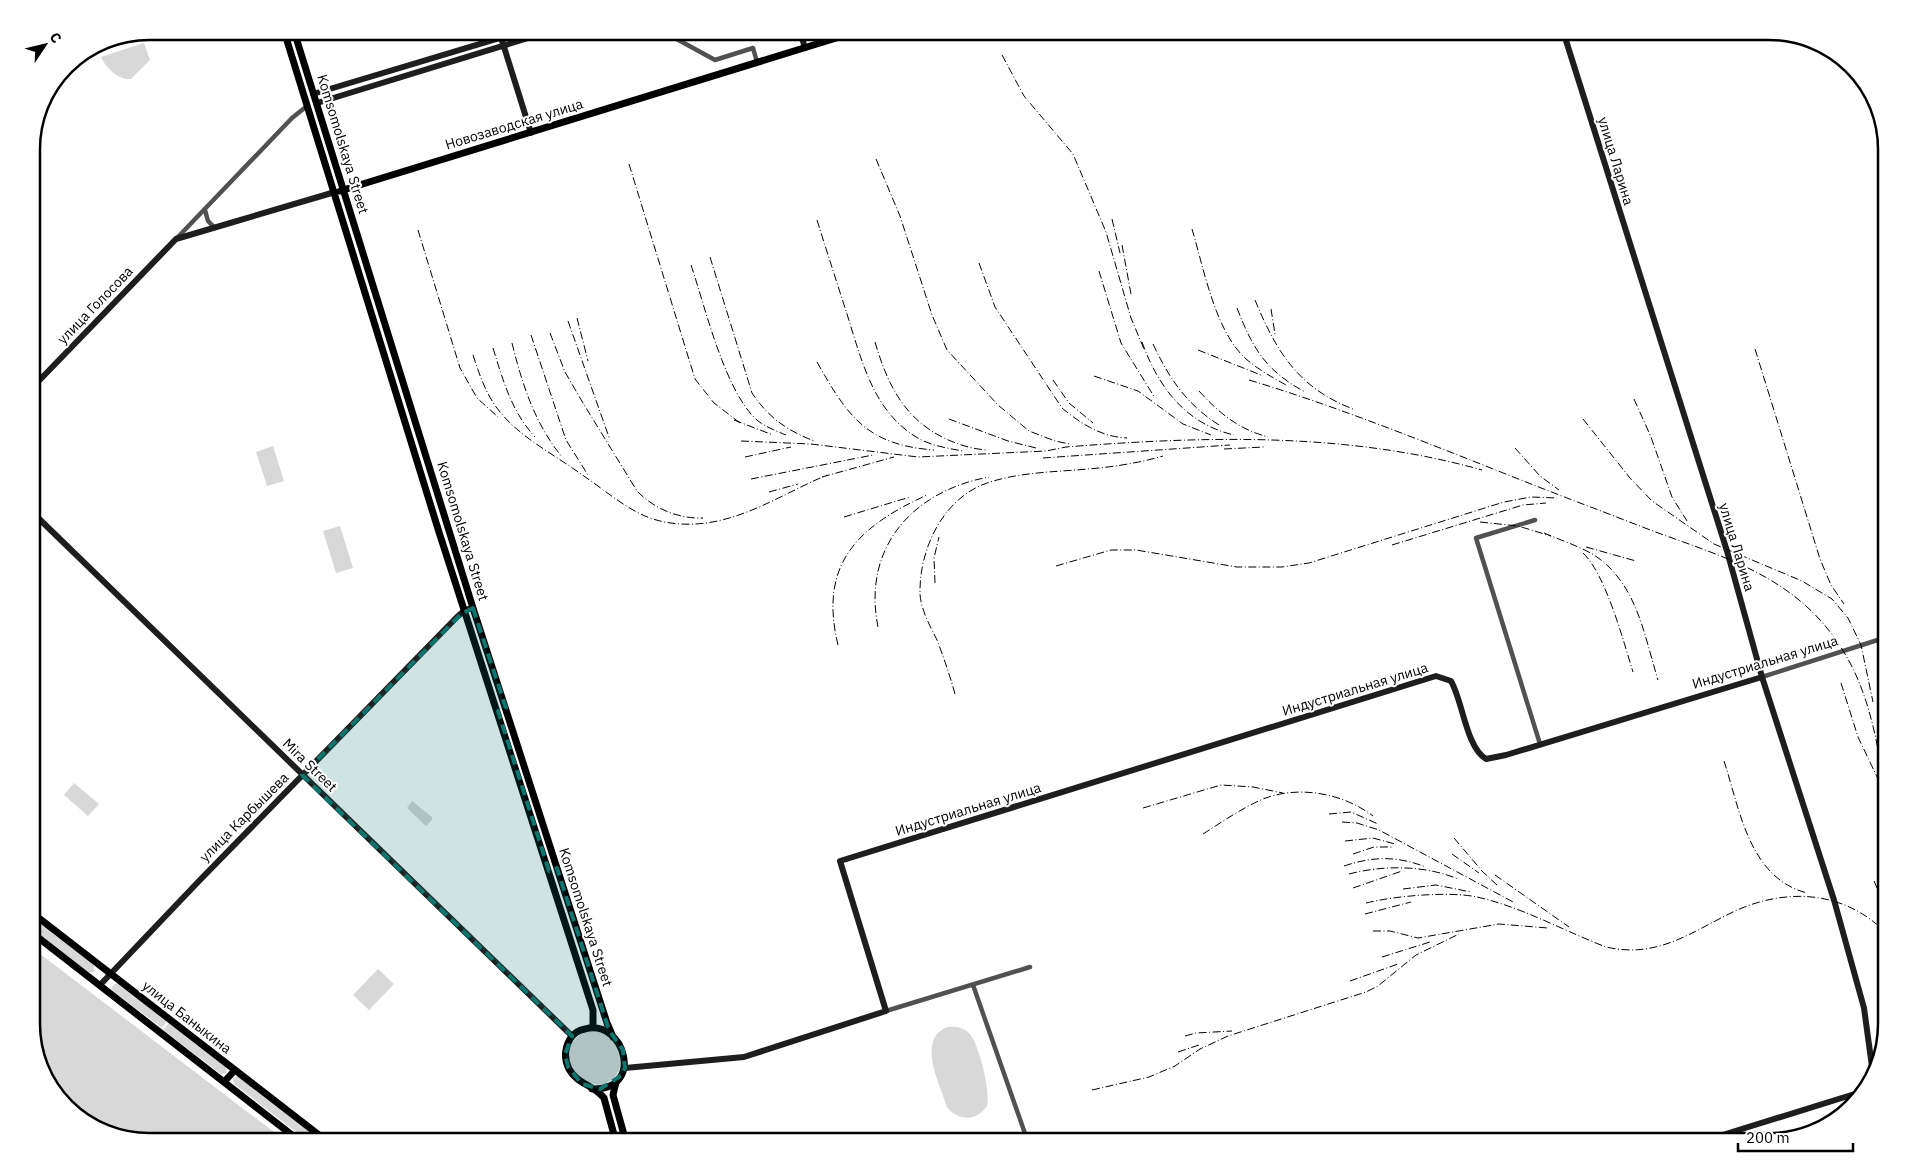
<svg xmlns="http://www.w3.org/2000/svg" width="1918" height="1173" font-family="'IBM Plex Sans',sans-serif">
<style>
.green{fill:#d8d8d8}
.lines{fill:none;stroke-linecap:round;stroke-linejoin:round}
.street{stroke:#515151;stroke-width:4.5}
.secondary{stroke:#1e1e1e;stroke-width:6}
.primary{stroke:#000;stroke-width:7}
.rail{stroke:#000;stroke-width:1;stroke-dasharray:8 2.5 1 2.5;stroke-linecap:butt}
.marked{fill:#0f766e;fill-opacity:0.2;stroke:#0f766e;stroke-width:4;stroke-dasharray:10 6;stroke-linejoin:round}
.labels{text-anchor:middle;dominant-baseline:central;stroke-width:4;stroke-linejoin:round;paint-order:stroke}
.street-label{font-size:14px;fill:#000;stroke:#fff}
.rim{fill:none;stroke:#000;stroke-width:2.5}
</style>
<rect width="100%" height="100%" fill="#fff"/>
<path class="green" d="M 144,43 L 150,60 L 131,79 C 118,80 106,68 101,57 Z
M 273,446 L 284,481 L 267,486 L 256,452 Z
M 340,526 L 353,568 L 336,573 L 323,531 Z
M 74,783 L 99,804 L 88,816 L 64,795 Z
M 412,801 L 432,817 L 432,820 L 426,826 L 407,808 Z
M 31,917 L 94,965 L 94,972 L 88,972 L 31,929 Z
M 31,947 L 287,1142 L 149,1142 L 90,1126 L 47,1083 L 31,1031 Z
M 378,969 L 394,984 L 369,1010 L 353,995 Z
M 114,984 L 119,984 L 167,1021 L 162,1028 L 113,991 L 111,988 Z
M 169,1023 L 226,1067 L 227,1073 L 221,1074 L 163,1030 Z
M 947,1027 C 955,1026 963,1027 969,1033 C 979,1043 991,1093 987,1106 C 976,1122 958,1121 947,1107 C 940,1084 916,1040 947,1027 Z
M 588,1030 C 593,1030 599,1030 604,1033 C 626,1047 628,1076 601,1085 C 568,1082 555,1046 588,1030 Z
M 238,1076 L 324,1142 L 309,1142 L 234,1084 L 233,1078 Z"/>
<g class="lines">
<path class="street" d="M 662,31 L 715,60 L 753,48 L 757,62
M 205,210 L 208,221 L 215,228
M 177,238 L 292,118 L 307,106
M 1535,520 L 1476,538 L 1540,744
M 1762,677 L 1887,637
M 973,985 L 1028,1142
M 886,1011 L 1030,967"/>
<path class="secondary" d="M 499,31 L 531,133
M 800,31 L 805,48
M 1563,31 L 1727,551 L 1762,677 L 1834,900 L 1864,1008 L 1873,1074
M 86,53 L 154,31
M 313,94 L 523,31
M 317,103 L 551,31
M 31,389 L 176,239 L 335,192
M 31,511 L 572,1036
M 100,985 L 198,882 L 457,617 L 465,610 L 473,608
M 625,1068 L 744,1057 L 886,1011 L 840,861 L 1436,676 L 1451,681 C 1463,702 1466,747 1486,759 L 1506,755 L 1762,677
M 1700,1142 L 1861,1092"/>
<path class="primary" d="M 284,31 L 438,529 L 593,1010 L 593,1027
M 294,31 L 473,608 L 607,1023 L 613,1037
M 340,191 L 859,31
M 31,912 L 328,1142
M 31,932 L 301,1142
M 224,1082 L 235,1070
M 616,1082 L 613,1095 L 626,1142
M 592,1089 C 646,1091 624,1018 585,1029 C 579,1030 573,1034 570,1039 C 565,1048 564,1059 569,1069 C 577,1084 594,1085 604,1098 L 616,1142"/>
<path class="rail" d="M 1002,55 L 1024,96 L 1073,154 L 1106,232 L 1131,318 L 1144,349
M 876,159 L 900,216 L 932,315 L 947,350 L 998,405 L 1029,431 L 1055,441 L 1070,444
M 629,164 L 695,379 L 714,403 L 740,423
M 1112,219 L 1120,253
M 817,220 C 827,252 837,283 847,314 C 861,358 872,408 913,435 C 927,445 946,448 963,451
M 1192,229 C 1204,269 1215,331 1246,359 C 1259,370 1273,378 1288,386
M 418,230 L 460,368 L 477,398 L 498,417
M 1122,245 L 1131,294
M 710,257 L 752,393 C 768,417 786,430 814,441
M 979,263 L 995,307 L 1062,408 C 1081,424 1102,437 1127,438
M 691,265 C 705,306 725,393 758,421 C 766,427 776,431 786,435
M 1099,271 L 1121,343 L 1155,398
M 1255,300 C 1276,351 1298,388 1353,409
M 1237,308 C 1253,349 1265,370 1305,392
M 1271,309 L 1275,334
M 577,318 L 588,361
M 568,321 L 610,440
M 550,333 L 565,372 L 583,403 L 637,491 C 654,509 679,519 703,518
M 531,335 L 566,440 L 588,475
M 875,342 C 887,383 903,417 942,437 C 956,444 971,449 987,450
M 1142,342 C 1158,387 1186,424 1234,435
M 512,343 C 522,384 535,424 562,457
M 1153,344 C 1169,378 1186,404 1219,425
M 493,348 C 503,380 511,411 535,437
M 1755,349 L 1820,559 L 1831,585 L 1844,604
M 1198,350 L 1261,375
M 473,355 C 480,376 486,395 500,412 C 521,438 555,455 581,474 C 602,488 622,506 645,516 C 661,523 679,525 696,524 C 744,521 784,493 827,475
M 817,362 C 848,417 867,445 934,450
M 1094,376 L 1138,391 L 1183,424 L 1211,435
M 1053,380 L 1069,403 L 1093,423
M 1249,380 C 1362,414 1470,461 1580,503 C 1607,513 1634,524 1661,534 C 1719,555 1778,573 1821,621 C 1868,674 1875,732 1887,799
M 1199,391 C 1219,413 1238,429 1268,437
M 1634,399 L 1651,437 L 1672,497 L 1687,521
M 949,419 L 1008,441 L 1036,448
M 1583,419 L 1630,478 L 1652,501 L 1714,544 L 1802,581 L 1832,599 L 1848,618 L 1861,645 L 1873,702
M 734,420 L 773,435
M 741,441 L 811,444 L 918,457 L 1046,451 L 1066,447 C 1205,436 1347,432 1482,470
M 1515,448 L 1540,476 L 1559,490
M 1224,449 L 1264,447
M 745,457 L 791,447
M 1043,458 L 1230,445
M 822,477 L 894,457
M 751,479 L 873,455
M 769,492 L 798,484
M 844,517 L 910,497
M 1480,522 L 1518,526 L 1551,536
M 1544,533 C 1560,540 1579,546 1594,555 C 1637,583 1644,635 1658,680
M 1392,545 L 1523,505 L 1546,503
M 1586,547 L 1636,561
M 1583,553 C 1606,575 1623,640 1633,672
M 1056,566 L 1111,550 L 1136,550 L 1237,567 L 1282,567 L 1309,563 L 1504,502 L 1531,497 L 1557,498
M 935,583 L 934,558 L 939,537
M 878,627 C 862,547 913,491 989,477
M 838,645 C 818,563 859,526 927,495
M 1841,683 L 1858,737 L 1880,783
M 955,694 C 950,676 944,658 937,640 C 930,626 921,610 920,594 C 919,548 944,496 990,482 C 1022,472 1055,472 1088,469 C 1113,467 1139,463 1163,456
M 1724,761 C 1740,810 1749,878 1807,893
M 1143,808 L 1221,785 L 1253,787 L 1283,793
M 1329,814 L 1351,812 L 1378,824
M 1342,822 L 1357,823 L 1379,830 L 1515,903
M 1203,834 C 1222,822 1242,808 1263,799 C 1298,785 1343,793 1373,816
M 1454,838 L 1482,871 L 1498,886
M 1345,841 L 1373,838 L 1395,844
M 1353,854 L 1374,847 L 1392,847
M 1452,854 L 1479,873
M 1344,866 C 1374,856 1397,856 1426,867
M 1349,874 C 1383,865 1425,865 1458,879
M 1495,875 L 1569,927
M 1874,881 L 1887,911
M 1353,888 L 1402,871
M 1403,889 L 1436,885 L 1471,892
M 1366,903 C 1394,896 1449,891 1477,897 C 1522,907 1564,931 1606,947 C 1658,959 1691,932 1735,911 C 1788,887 1846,891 1887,934
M 1365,914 L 1411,902
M 1373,931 L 1390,931 L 1418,938 L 1499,924 L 1548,928
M 1382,957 L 1430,942
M 1350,981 L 1398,964
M 1185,1036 L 1196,1033 L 1232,1031
M 1178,1052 L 1199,1045
M 1092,1090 L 1149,1077 L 1175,1066 L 1200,1049 L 1228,1036 L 1366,992 L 1378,986 L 1416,955 L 1459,934"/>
</g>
<path class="marked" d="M 473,608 L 506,708 L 498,711 L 549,871 L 557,868 L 609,1030 L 623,1050 L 625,1068 L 622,1075 L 600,1089 L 582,1084 L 568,1067 L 565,1054 L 572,1036 L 302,775 L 461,614 Z"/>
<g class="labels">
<g class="street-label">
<text transform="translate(514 124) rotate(-17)">Новозаводская улица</text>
<text transform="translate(343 144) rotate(73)">Komsomolskaya Street</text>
<text transform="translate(1616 161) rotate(73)">улица Ларина</text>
<text transform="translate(95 305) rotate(-46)">улица Голосова</text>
<text transform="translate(463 531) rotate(73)">Komsomolskaya Street</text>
<text transform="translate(1737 547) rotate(73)">улица Ларина</text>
<text transform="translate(1765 662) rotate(-17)">Индустриальная улица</text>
<text transform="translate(1355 689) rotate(-17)">Индустриальная улица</text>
<text transform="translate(310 765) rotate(44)">Mira Street</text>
<text transform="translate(968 809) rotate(-17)">Индустриальная улица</text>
<text transform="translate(244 817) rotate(-45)">улица Карбышева</text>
<text transform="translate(586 917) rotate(72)">Komsomolskaya Street</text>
<text transform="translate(187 1017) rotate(38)">улица Баныкина</text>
</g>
</g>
<path d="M0 0H1918V1173H0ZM149 40H1769A109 109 0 0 1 1878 149V1024A109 109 0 0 1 1769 1133H149A109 109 0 0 1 40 1024V149A109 109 0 0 1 149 40Z" fill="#fff" fill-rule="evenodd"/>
<path class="rim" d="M149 40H1769A109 109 0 0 1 1878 149V1024A109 109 0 0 1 1769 1133H149A109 109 0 0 1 40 1024V149A109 109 0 0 1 149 40Z"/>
<g transform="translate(45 45) rotate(55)" stroke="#ffffff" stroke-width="4" paint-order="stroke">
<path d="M0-4L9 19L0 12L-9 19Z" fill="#000000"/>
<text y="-8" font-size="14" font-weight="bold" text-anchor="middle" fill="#000000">С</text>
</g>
<path d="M1738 1143v8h115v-8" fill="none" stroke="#000000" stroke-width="2.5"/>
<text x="1746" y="1143" font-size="15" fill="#000000" stroke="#ffffff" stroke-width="4" paint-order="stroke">200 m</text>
</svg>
